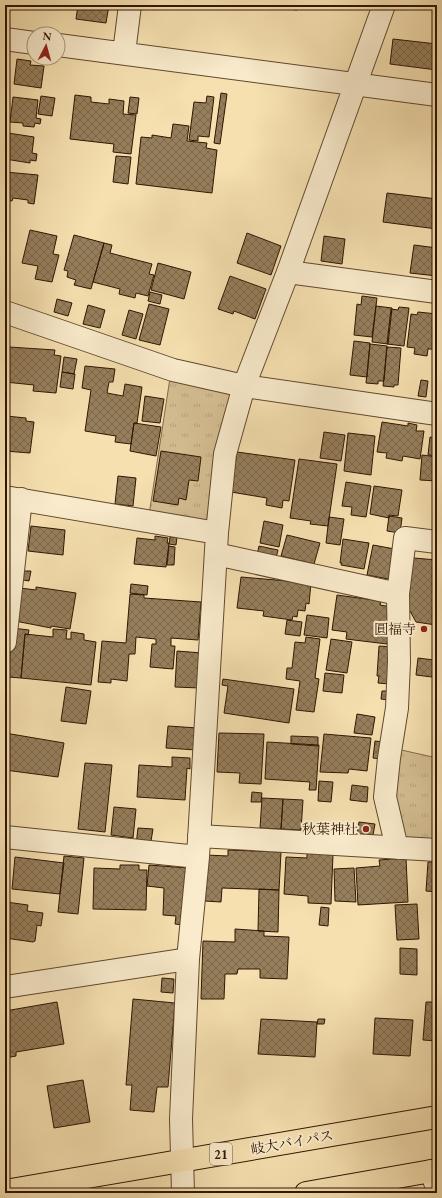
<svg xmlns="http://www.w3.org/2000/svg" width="442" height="1198" font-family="'EB Garamond','Noto Serif JP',serif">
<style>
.grass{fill:url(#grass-tufts);stroke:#826a4a}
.building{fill:url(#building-cross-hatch);stroke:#2f1602}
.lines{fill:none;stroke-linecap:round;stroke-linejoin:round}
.minor-casing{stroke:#61482e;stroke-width:24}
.highway-casing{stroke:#2f1602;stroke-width:24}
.minor{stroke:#f9ebcc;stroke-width:22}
.highway{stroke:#f6e0b0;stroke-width:22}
.poi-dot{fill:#8f2418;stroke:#f9ebcc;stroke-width:1.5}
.labels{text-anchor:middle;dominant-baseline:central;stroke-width:4;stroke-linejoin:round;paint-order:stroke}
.shield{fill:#f9ebcc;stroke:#6c563f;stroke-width:1}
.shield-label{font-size:13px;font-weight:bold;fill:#2f1602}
.poi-label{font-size:14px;fill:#2f1602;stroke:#f9ebcc;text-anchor:end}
.street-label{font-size:14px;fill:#2f1602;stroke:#f9ebcc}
</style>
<defs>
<pattern id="grass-tufts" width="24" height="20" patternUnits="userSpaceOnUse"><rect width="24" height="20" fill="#d4be92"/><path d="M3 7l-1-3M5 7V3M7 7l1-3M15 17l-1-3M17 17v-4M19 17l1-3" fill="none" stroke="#b6a37c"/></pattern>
<pattern id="building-cross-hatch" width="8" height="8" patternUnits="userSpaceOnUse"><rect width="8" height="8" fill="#967f5c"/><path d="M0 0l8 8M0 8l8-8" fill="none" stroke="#7b674a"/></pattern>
</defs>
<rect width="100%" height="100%" fill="#f6e0b0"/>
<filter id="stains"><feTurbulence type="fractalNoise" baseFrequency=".005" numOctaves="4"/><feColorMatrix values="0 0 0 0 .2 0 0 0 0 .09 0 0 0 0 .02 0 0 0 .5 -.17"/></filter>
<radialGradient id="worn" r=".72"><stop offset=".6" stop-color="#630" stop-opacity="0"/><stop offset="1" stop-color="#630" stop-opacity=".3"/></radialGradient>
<path class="grass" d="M 170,378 L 236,392 L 214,460 L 207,523 L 149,515 Z
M 397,749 L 437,758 L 437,845 L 402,843 L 392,797 Z"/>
<path class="building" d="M 78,5 L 109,5 L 106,23 L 76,19 Z
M 272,5 L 297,5 L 297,10 L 272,7 Z
M 393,39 L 437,44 L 437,70 L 390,64 Z
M 17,59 L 31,61 L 30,65 L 44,66 L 41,88 L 14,84 Z
M 5,70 L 9,70 L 5,103 Z
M 221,93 L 227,94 L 220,144 L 214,143 Z
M 75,95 L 91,97 L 91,102 L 109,104 L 109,99 L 124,101 L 123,114 L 136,115 L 131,154 L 113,152 L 114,144 L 70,139 Z
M 41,96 L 55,98 L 52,116 L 38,114 Z
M 207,96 L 214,97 L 209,137 L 198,136 L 198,141 L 189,140 L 194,102 L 206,103 Z
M 13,97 L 38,100 L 36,118 L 41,119 L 40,124 L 35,123 L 34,127 L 23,126 L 23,123 L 10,122 Z
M 130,97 L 139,98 L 137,114 L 128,113 Z
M 173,124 L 189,126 L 187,141 L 207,143 L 206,148 L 217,150 L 212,193 L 136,184 L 141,137 L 152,138 L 152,135 L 171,138 Z
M 8,133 L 34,137 L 32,153 L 37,154 L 36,161 L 30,160 L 30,163 L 5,159 Z
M 116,156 L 131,157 L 128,184 L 113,182 Z
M 5,172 L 38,175 L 34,204 L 28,203 L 28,200 L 13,198 L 12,201 L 5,200 Z
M 387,193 L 437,199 L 437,229 L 383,222 Z
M 30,230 L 57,236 L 53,254 L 59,255 L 52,282 L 35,279 L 38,266 L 22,263 Z
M 247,233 L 281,246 L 271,275 L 237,263 Z
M 74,235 L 104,243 L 91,289 L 74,285 L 76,280 L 67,277 L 68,271 L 64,270 Z
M 324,236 L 345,239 L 342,264 L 321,261 Z
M 104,243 L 112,245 L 110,253 L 152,264 L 149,274 L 154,275 L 148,296 L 136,293 L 135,298 L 119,294 L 120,289 L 93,282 Z
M 414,245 L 437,248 L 437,276 L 410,273 Z
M 158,263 L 191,272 L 184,299 L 151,290 Z
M 230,276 L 266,289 L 255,319 L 234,311 L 233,314 L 218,309 Z
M 150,292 L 162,295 L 160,304 L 148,301 Z
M 362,296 L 377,298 L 372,337 L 354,335 L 357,304 L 361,305 Z
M 57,299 L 72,303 L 68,316 L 54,312 Z
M 149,304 L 169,309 L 160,345 L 139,340 Z
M 88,305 L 105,310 L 100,328 L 83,324 Z
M 376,306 L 392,308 L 388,344 L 372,342 Z
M 399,307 L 409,308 L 404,346 L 387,344 L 391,309 L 398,310 Z
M 129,310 L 143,314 L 136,339 L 122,335 Z
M 418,312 L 437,314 L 433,349 L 428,349 L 427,356 L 414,354 L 415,348 L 407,347 L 411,314 L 417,315 Z
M 354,341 L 370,343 L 367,377 L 350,375 Z
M 370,344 L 387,346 L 384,381 L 378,381 L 378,384 L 366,383 Z
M 9,347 L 55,350 L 54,355 L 61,356 L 56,393 L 33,391 L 34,385 L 5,382 Z
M 387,347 L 401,348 L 398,385 L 394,385 L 394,387 L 383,386 Z
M 64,357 L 77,359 L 74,374 L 62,372 Z
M 85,366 L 115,369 L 113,382 L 109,382 L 107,393 L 123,396 L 125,384 L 142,387 L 137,423 L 134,423 L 131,444 L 115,442 L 116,436 L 85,431 L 91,390 L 82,388 Z
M 62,372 L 75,374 L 73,389 L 60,387 Z
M 421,380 L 428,381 L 426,397 L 418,396 Z
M 145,396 L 164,399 L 160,423 L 142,421 Z
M 6,416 L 26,418 L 26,421 L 34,422 L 30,453 L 5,451 Z
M 382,422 L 408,426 L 408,423 L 417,425 L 416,431 L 424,431 L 420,459 L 403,456 L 402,461 L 386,458 L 387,453 L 377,452 Z
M 134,423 L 161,427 L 156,456 L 130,451 Z
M 324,432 L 345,435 L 341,461 L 320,458 Z
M 348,433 L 375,436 L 371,475 L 344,471 Z
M 430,437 L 437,438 L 437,456 L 428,455 Z
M 161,451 L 201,457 L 198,481 L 189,480 L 186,500 L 179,498 L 178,505 L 153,501 Z
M 237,452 L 295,460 L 289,501 L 283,500 L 282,508 L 266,505 L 267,498 L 231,492 Z
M 422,455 L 437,457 L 437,481 L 420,480 Z
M 299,459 L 337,464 L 328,526 L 310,524 L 311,521 L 290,518 Z
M 118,476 L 136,478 L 133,506 L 115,504 Z
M 346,482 L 371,486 L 366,517 L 351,515 L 352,507 L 342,506 Z
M 374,486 L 402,490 L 398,516 L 389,515 L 389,518 L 370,514 Z
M 389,516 L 402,518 L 400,533 L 387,531 Z
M 329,517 L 344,519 L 340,545 L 326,543 Z
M 264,521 L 283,525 L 279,547 L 260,543 Z
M 31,526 L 65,530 L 63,555 L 28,551 Z
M 287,535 L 320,543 L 314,564 L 281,556 Z
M 155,536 L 168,538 L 167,543 L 169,543 L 166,567 L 134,564 L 137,538 L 155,540 Z
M 170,537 L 177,537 L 176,545 L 169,544 Z
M 343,539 L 369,543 L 364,569 L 341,565 L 342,563 L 340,563 Z
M 373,545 L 400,550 L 394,580 L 367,575 Z
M 169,546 L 175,547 L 174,565 L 167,565 Z
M 259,546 L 278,550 L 276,558 L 257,555 Z
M 414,558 L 437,560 L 436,625 L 416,622 L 410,611 L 402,611 L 405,561 Z
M 24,571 L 31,571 L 29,581 L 23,580 Z
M 241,577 L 311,583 L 309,604 L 306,603 L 305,611 L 298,610 L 297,617 L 293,616 L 292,620 L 263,616 L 264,611 L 237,608 Z
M 131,584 L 148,586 L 147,595 L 130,593 Z
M 36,587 L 76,593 L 70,629 L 51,626 L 51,628 L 15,621 L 20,588 L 36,590 Z
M 130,594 L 144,595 L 144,598 L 201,602 L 198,640 L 171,638 L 171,646 L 175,646 L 173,669 L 150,667 L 152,644 L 156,644 L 156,639 L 136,637 L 135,654 L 129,654 L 127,681 L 111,679 L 111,683 L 98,682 L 102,641 L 126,643 Z
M 337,595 L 381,601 L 380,605 L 392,607 L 387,644 L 346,639 L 347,632 L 332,630 Z
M 307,615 L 329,618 L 327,638 L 304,635 Z
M 287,620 L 302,622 L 300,636 L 285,634 Z
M 12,628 L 29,630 L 28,635 L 25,634 L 21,678 L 8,677 Z
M 53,629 L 67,630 L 66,639 L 71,639 L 71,632 L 84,634 L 84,640 L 96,642 L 91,685 L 21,678 L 25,634 L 53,637 Z
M 306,637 L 320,639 L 315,678 L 319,679 L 314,712 L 296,710 L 300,681 L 286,679 L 287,668 L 292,668 L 295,642 L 305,643 Z
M 331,639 L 352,642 L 347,673 L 326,670 Z
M 379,646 L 394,647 L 390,684 L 378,683 L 379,676 L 377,676 Z
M 177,651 L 202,653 L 200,688 L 175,687 Z
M 418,658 L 434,660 L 432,677 L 416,675 Z
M 325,673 L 344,675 L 342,693 L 323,691 Z
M 223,679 L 294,689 L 289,723 L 224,713 L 228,686 L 222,685 Z
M 66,687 L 91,691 L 86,724 L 61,721 Z
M 382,691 L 389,691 L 389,700 L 381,699 Z
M 357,714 L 375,717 L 372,735 L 354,733 Z
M 168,726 L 198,728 L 197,750 L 166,748 Z
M 5,733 L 64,743 L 58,777 L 5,770 Z
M 219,733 L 264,734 L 261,784 L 239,783 L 240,773 L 217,772 Z
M 324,734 L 371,738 L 367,771 L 349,769 L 348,773 L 320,772 Z
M 291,736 L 318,737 L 318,746 L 291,744 Z
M 375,741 L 383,742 L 381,759 L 373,758 Z
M 267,742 L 319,745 L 316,790 L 309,790 L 310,782 L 265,779 Z
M 172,757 L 190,758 L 190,769 L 187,768 L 185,800 L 137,797 L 139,765 L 172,767 Z
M 85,763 L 112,765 L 105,832 L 78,829 Z
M 319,781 L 333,782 L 331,802 L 318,801 Z
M 352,785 L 368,787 L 367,802 L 350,800 Z
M 252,792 L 262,793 L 261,802 L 251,802 Z
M 262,798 L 283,799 L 281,829 L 260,828 Z
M 283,799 L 303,800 L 301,830 L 281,829 Z
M 114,807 L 136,809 L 133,838 L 111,835 Z
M 359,822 L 375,824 L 373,835 L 357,834 Z
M 138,828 L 153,829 L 150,847 L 136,845 Z
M 228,850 L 281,852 L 279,890 L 222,888 L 221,902 L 205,901 L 206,855 L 228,856 Z
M 307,853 L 333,854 L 331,904 L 308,903 L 308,896 L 284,894 L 286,857 L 307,858 Z
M 64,856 L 84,858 L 78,914 L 58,912 Z
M 15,857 L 64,863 L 60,894 L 12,889 Z
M 406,858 L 408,902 L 358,905 L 356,868 L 380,866 L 379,860 Z
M 428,862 L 437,862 L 437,892 L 426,891 Z
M 120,865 L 139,865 L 139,870 L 147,870 L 146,910 L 93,909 L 94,868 L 120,869 Z
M 149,865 L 188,868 L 184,925 L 175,924 L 176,916 L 163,915 L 164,888 L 147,886 Z
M 354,868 L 356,902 L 335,901 L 334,869 Z
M 259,889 L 279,890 L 278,932 L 258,931 Z
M 6,902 L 28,905 L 27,911 L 43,913 L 41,926 L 37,925 L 35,941 L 33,942 L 5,938 Z
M 417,904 L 419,939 L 397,940 L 395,905 Z
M 321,907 L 329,908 L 328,926 L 319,925 Z
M 235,929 L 264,931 L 264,936 L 289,937 L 287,979 L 260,978 L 260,969 L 238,969 L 237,974 L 225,974 L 224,999 L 201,999 L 203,941 L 235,942 Z
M 400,948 L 417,949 L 417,975 L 400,974 Z
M 436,951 L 437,951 L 437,979 L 433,979 Z
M 162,978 L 174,979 L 173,993 L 161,992 Z
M 133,999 L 175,1003 L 168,1087 L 157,1087 L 154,1112 L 130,1110 L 132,1085 L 126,1085 Z
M 57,1002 L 64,1044 L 16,1052 L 16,1056 L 5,1058 L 5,1011 Z
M 426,1002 L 437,1002 L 437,1041 L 423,1040 Z
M 375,1018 L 413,1020 L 410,1056 L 373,1054 Z
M 261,1019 L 317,1022 L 315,1057 L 258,1054 Z
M 318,1019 L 325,1019 L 324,1024 L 317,1024 Z
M 83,1080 L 90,1122 L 54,1128 L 47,1086 Z"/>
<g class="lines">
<defs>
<path id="minor" d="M 5,39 L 34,43
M 58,45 L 437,95
M 124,53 L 130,5
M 288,272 L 437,292
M 5,312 L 173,370 L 244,386 L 437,414
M 5,497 L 217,533
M 216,554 L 398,594 L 399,662 L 397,708 L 389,758 L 385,797 L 397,848
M 398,594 L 405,538 L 437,542
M 5,642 L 21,499
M 199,836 L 437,850
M 5,837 L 198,857
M 5,987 L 188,959
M 431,1171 L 437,1188
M 183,1193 L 181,1119 L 188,959 L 198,857 L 217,533 L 225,454 L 244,386 L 288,272 L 384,5"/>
<path id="highway" d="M 5,1191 L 437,1117
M 306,1193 L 437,1170"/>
</defs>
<use href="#minor" class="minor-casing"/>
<use href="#highway" class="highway-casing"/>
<use href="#minor" class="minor"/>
<use href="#highway" class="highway"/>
</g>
<g class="poi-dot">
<circle cx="424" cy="629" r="4"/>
<circle cx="366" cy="829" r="4"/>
</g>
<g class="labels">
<rect class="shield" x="210" y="1143" width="22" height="22" rx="3"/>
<g class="shield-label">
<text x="221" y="1154">21</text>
</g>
<g class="poi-label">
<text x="416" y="629">圓福寺</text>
<text x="358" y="829">秋葉神社</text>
</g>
<g class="street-label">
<text transform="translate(292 1142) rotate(-10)">岐大バイパス</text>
</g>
</g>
<rect width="442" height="1198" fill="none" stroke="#f6e0b0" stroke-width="20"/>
<rect x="6" y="6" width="430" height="1186" fill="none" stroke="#2f1602" stroke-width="2"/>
<rect x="10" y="10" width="422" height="1178" fill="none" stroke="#2f1602"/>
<g transform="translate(46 46) rotate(6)"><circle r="19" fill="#f9ebcc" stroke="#a8967b"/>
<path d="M0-3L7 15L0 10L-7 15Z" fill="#8f2418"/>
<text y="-6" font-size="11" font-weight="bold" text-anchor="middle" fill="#2f1602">N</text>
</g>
<rect width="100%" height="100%" filter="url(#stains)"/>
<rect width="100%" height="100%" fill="url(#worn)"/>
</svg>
